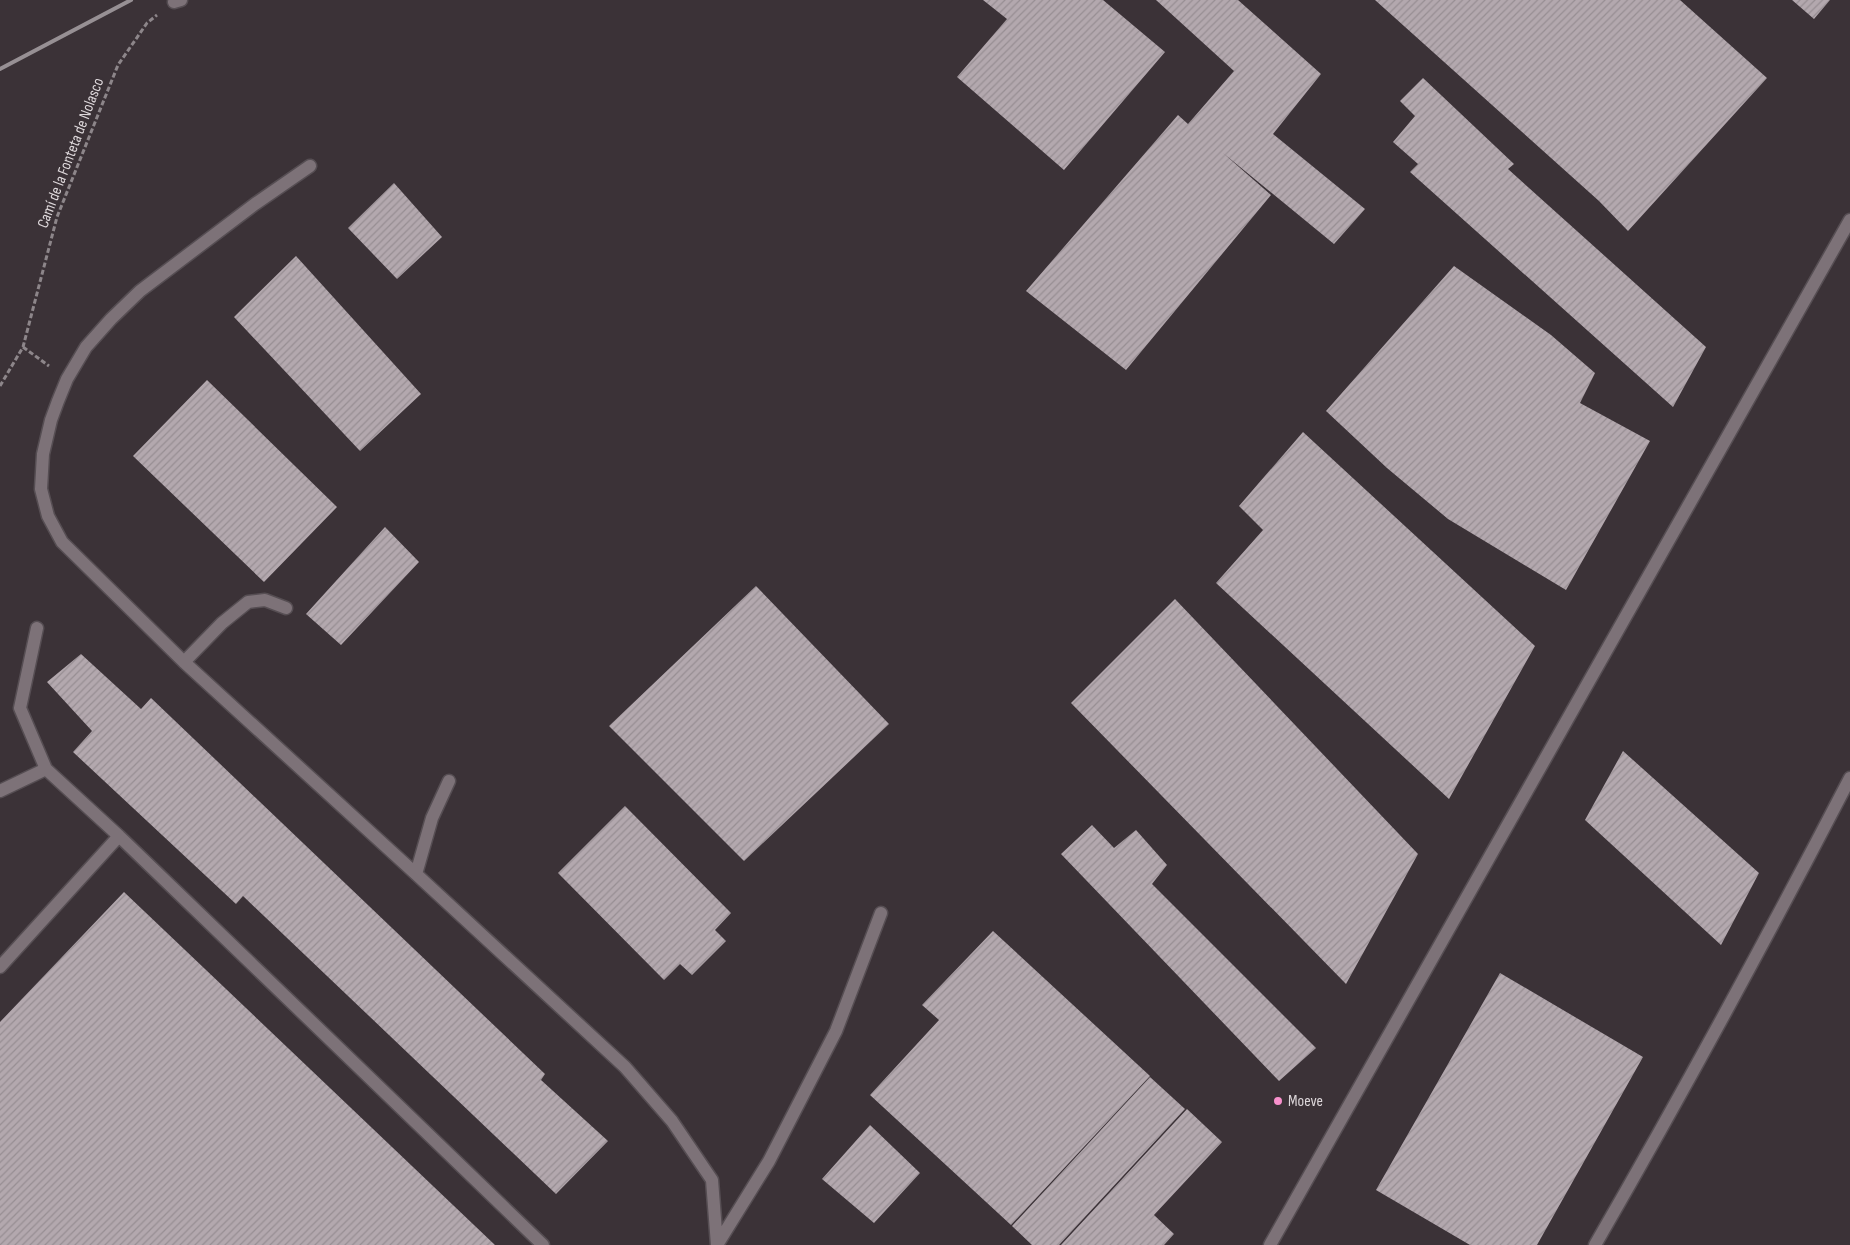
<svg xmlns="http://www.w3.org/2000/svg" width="1850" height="1245" font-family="'Sofia Sans Condensed',sans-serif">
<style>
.building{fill:url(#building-hatch)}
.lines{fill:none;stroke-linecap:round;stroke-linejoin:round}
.minor-casing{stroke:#564e53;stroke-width:15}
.path{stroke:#8d868a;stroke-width:3;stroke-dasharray:5 2.5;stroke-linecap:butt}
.minor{stroke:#7d7278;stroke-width:12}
.rail{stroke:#979094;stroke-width:4}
.poi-dot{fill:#f890cc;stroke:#3b3237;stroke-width:2}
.labels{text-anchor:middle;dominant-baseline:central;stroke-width:5;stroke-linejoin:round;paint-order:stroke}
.street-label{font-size:16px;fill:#ddd7da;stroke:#3b3237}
.poi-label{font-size:16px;fill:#ddd7da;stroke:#3b3237;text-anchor:start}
</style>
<defs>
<pattern id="building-hatch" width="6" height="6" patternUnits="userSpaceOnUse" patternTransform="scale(1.25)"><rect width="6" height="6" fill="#b3a8ae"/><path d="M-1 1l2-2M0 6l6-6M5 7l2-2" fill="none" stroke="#978e93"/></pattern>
</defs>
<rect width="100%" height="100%" fill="#3b3237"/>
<path class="building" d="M 983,0 L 1103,0 L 1165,52 L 1064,170 L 957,77 L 1007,19 Z
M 1156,0 L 1238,0 L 1321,74 L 1273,134 L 1365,209 L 1334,244 L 1223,153 L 1271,195 L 1126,370 L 1026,291 L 1178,115 L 1188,124 L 1234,71 Z
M 1375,0 L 1680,0 L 1767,78 L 1628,231 L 1599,201 Z
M 1792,0 L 1830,0 L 1814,19 Z
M 1423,78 L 1514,164 L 1508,169 L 1706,347 L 1673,407 L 1410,172 L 1418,164 L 1393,142 L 1415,116 L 1400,101 Z
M 394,183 L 442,237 L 397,279 L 348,228 Z
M 296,256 L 421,394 L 360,451 L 234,317 Z
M 1454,266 L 1551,335 L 1595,373 L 1580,403 L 1650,441 L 1566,590 L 1448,519 L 1387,468 L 1326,411 Z
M 207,380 L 337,507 L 264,582 L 133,456 Z
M 1303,432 L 1535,646 L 1449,799 L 1216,583 L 1263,530 L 1239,506 Z
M 385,527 L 419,562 L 341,645 L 306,614 Z
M 756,586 L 889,724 L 744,861 L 609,726 Z
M 1175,599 L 1418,854 L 1346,984 L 1071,703 Z
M 81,654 L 141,709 L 151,698 L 545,1074 L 541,1080 L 608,1141 L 556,1194 L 243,896 L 236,904 L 73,752 L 92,731 L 47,682 Z
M 1623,751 L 1759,873 L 1721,945 L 1585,820 Z
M 625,806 L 731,913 L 715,930 L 726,941 L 692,975 L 680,964 L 664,980 L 558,873 Z
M 1092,825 L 1114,848 L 1136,830 L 1167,865 L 1152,884 L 1316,1048 L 1279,1081 L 1061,854 Z
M 124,892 L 495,1245 L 0,1245 L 0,1022 Z
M 993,931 L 1150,1076 L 1011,1225 L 870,1095 L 939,1020 L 922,1005 Z
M 1500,973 L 1643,1057 L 1537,1245 L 1470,1245 L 1376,1190 Z
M 1150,1077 L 1185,1109 L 1059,1245 L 1032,1245 L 1012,1226 Z
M 1187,1109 L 1222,1142 L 1154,1215 L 1174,1234 L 1164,1245 L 1061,1245 Z
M 870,1125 L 920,1173 L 874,1223 L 822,1179 Z"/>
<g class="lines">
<defs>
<path id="minor" d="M 174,2 L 181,0
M 310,166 L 255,204 L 140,291 L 111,319 L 86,347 L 67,379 L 58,401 L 51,420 L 43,454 L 41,489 L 48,516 L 62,542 L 184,662 L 416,874 L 625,1067 L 672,1121 L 712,1180 L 717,1245
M 37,628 L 20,708 L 46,769 L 119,836 L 543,1245
M 184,662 L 222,623 L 248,602 L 265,600 L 286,608
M 0,791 L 46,769
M 416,874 L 432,818 L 449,781
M 0,967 L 119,836
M 717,1245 L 769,1161 L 836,1031 L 881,913
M 1270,1245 L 1850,220
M 1595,1245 C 1684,1091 1768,936 1850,778"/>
</defs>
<use href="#minor" class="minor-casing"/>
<path class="path" d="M 23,347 L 49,366
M 0,386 L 23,347 L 57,217 L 118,65 L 147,23 L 157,15"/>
<use href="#minor" class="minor"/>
<path class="rail" d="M 0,69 L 131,0"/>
</g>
<circle class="poi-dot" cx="1278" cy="1101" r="5"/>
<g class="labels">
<g class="street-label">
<text transform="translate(71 153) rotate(-69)">Camí de la Fonteta de Nolasco</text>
</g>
<g class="poi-label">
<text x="1288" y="1101">Moeve</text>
</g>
</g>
</svg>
